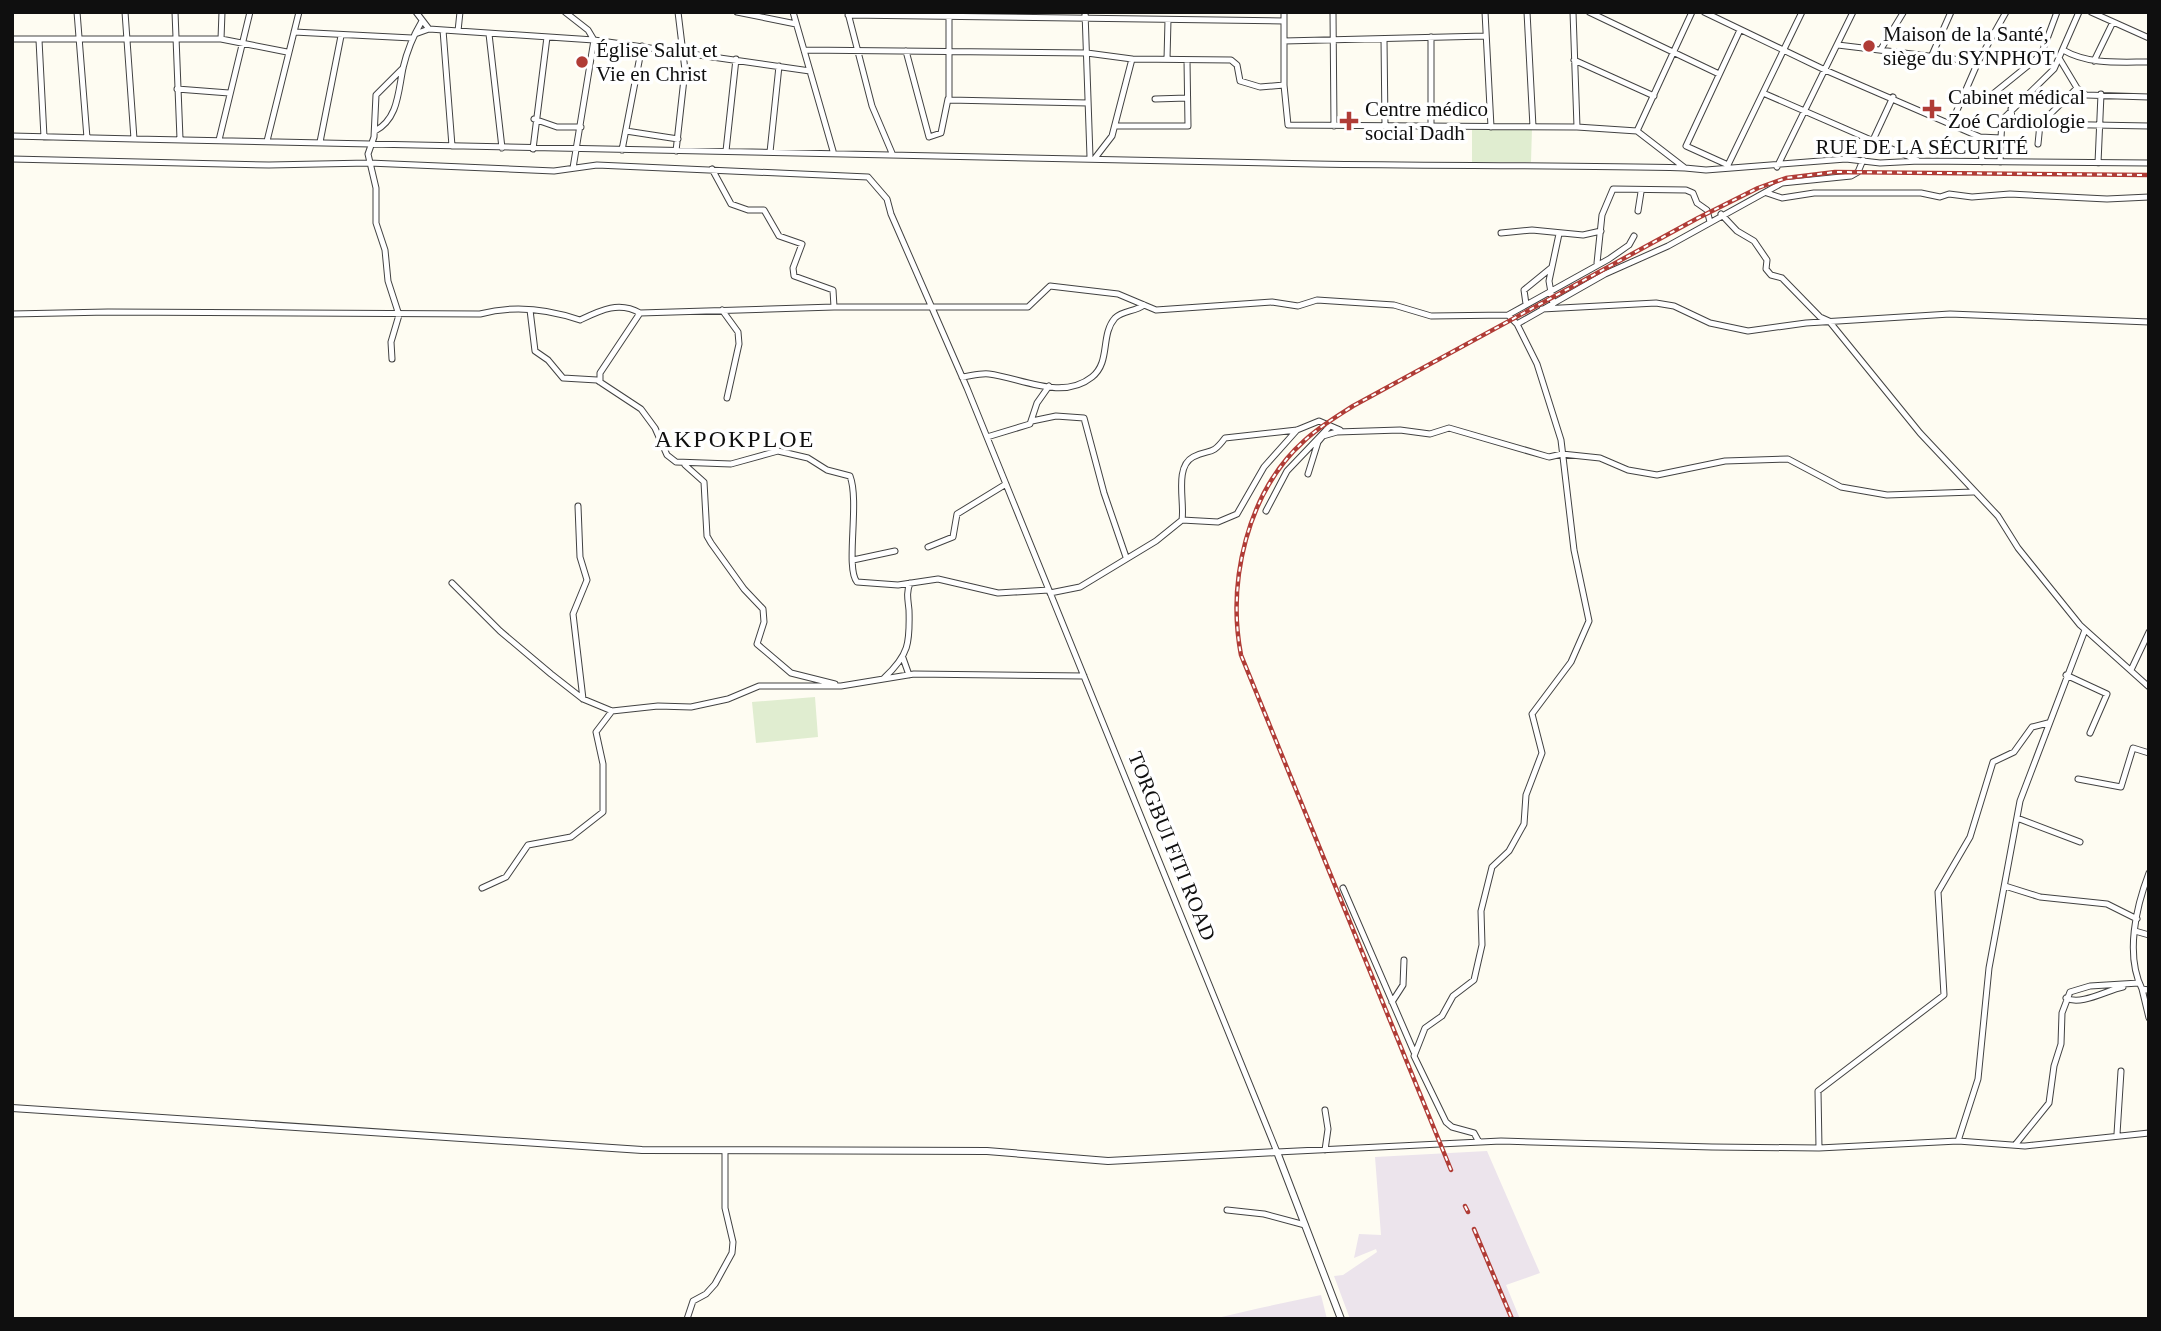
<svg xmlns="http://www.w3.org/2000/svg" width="2161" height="1331" font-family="Georgia,serif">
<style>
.industrial{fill:#ece4ec}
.pitch{fill:#e0edd0}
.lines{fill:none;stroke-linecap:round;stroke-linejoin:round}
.minor-casing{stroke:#424242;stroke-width:7}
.tertiary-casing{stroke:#424242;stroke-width:8}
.minor{stroke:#fff;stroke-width:5}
.tertiary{stroke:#fff;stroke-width:6}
.rail-casing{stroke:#b03c36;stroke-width:4.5}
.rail{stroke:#fff;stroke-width:2;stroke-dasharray:5;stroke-linecap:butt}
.poi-dot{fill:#b03c36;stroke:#fff;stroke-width:2.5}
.labels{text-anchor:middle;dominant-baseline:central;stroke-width:7;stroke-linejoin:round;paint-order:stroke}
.poi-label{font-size:21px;fill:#0f0f0f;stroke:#fff;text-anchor:start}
.street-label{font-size:21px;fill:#0f0f0f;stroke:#fff}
.quarter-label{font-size:24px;letter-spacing:2px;fill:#0f0f0f;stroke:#fff}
</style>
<rect width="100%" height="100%" fill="#fefcf2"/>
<path class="industrial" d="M 1487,1151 L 1540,1273 L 1506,1285 L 1520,1319 L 1350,1319 L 1334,1276 L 1343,1275 L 1377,1252 L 1376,1249 L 1354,1258 L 1359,1234 L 1381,1235 L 1375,1157 Z
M 1321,1295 L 1327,1319 L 1213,1319 L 1260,1308 Z"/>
<path class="pitch" d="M 1472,128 L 1532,128 L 1531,162 L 1472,162 Z
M 815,697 L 818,737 L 756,743 L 752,702 Z"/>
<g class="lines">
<defs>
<path id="minor" d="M 77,12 L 87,138
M 125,12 L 134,139
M 175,12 L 180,139
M 416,12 L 429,29
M 565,12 L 588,30 L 594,40 L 573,168
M 737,12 L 796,24
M 793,12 L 833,151
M 1085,12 L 1090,157
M 1284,12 L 1284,85 L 1288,125 L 1577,127 L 1637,131 L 1685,168 L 1706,170 L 1846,159 L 1880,163 L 1919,161 L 2149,163
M 1333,12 L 1334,126
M 1485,12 L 1491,127
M 1527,12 L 1533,127
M 1573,12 L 1577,127
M 1589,12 L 1719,74
M 1704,12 L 1825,70 L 1980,137
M 2091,12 L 2149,38
M 848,13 L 872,106 L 892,153
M 848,15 L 1284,21
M 949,17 L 949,100 L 1088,103
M 443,30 L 452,146
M 458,31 L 460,12
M 294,32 L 412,38
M 415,34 L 429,29 L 594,40 L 810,71
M 489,34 L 502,148
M 1431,37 L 1431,126
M 12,39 L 221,39 L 287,52
M 221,39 L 222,12
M 1384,39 L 1385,126
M 39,40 L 44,137
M 1284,41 L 1486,36
M 1838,45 L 1978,62
M 1881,49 L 1903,13
M 804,50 L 1087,53 L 1132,59 L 1231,60 L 1237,65 L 1240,81 L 1260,87 L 1284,85
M 2063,50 C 2089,65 2120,62 2149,62
M 906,51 L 929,137 L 941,133 L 948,99
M 1932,55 L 1951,12
M 2059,58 L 2077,88 L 2086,95 L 2149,97
M 1167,59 L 1168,20
M 1574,60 L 1654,96
M 2094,61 L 2113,22
M 177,89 L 229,93
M 1763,93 L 1917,160
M 1988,98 L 2041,55 L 2057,12
M 1155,99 L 1187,98
M 2011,109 L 2012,119 L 2040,124 L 2149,126
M 534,119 L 557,127 L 581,127
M 1951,124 L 1978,62 L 2006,12
M 1116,126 L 1188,126 L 1187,60
M 375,131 C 398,119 398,93 403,68 C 407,51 413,36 422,21
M 626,131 L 678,139
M 1637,131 L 1692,12
M 12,136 C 446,147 880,153 1315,164 C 1438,166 1561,165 1685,168
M 219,140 L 250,12
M 1873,140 L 1893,97
M 267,141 L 299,12
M 320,142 L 341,36
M 2038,144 L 2040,124 L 2077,88
M 533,149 L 547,37
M 622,150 L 642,46
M 676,151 L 685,70 L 678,12
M 726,151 L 736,59
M 770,152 L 779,66
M 1095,158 L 1112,136 L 1132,59
M 12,159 L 269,165 L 369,163 L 554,171 L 597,165 L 868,177 L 887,199 L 891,214 L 967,388 L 1277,1152 L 1501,1141 L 1712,1147 L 1819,1148 L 1958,1141 L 2025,1146 L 2149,1133
M 1982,162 L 1980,137 L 2001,138 L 2002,120 L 2054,69 L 2079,12
M 2000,162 L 2001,138
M 2098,163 L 2101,94
M 1728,165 L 1686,146 L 1740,30
M 1727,167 L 1802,12
M 1777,167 L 1853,12
M 712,169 L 731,204 L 748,210 L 764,210 L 779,236 L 802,244 L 793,268 L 794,276 L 833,290 L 834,307
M 1767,193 L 1782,198 L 1814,193 L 1921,193 L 1940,197 L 1949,194 L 1972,197 L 2010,194 L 2107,199 L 2149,197
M 1638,211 L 1641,192
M 1721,214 L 1737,231 L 1754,241 L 1767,260 L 1766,269 L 1771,275 L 1782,278 L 1820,317 L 1829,321 L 1920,433 L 1998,516 L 2018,548 L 2080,625 L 2149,687
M 1501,233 L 1532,230 L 1583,235 L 1601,231
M 1597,263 L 1602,215 L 1613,189 L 1686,190 L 1693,193 L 1697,203 L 1707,210 L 1710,222
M 1526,304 L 1524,290 L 1551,268
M 1553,304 L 1549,281 L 1559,234
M 1542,309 L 1656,303 L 1674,306 L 1710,323 L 1748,331 L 1806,323 L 1950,314 L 2149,322
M 530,310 L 535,351 L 548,360 L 563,378 L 597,380 L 641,409 L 655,428 L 667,455 L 676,462 L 731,464 L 778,451 L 808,458 L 827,470 L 850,476 C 860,502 845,568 857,582 L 898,585 L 938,579 L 998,593 L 1049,590
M 722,310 L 738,332 L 739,344 L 727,398
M 12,314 L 108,312 L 480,314 C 513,305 548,309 580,320 C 601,310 619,301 640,313 L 834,307 L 1028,307 L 1050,286 L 1118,294 L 1156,310 L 1272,302 L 1298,306 L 1317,300 L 1394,305 L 1431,316 L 1508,315 L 1517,324 L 1537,364 L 1561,440 L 1574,550 L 1589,621 L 1571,662 L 1532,714 L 1542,753 L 1526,795 L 1524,824 L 1509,851 L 1492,867 L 1481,911 L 1482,945 L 1474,980 L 1453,996 L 1442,1016 L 1425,1028 L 1414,1056 L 1446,1122 L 1452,1127 L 1474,1133 L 1479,1142
M 1508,315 L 1609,259 L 1629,245 L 1634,236
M 1517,324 L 1605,274 L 1668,246 L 1782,183 L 1851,176 L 1858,172 L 1863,160
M 392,359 L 391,342 L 399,315 L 388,281 L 385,250 L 376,223 L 376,188 L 368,154 L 374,137 L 376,95 L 403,68
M 962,377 C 971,376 980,373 989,374 C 1021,378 1062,401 1092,377 C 1111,362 1100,335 1115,318 C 1123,310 1135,312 1144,305
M 600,382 L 600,373 L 640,313
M 1032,421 L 1056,416 L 1084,418 L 1104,493 L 1126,557
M 987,437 L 1030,424 L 1037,403 L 1049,386
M 685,465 L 704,482 L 707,536 L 711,543 L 744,589 L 763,609 L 764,622 L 757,644 L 791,673 L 835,684
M 1308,474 L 1318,442 L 1323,436 L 1337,432 L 1400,430 L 1430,434 L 1449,428 L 1549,457 L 1562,454 L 1600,458 L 1628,470 L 1657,475 L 1725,461 L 1788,459 L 1841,487 L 1887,495 L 1973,492
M 578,506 L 580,557 L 587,580 L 573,614 L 583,699
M 1266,511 L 1287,471 L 1329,427
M 1182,520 L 1218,522 L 1237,514 L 1264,467 L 1297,430
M 928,547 L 953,537 L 957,514 L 1006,484
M 853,560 L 895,551
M 452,583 L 500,631 L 551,674 L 583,699 L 612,711 L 658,706 L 691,707 L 728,699 L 759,686 L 841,686 L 914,674 L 1084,676
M 1050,593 L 1080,587 L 1156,541 L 1182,520 C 1185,503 1174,467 1193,457 C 1210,448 1211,457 1225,438 L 1297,430 L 1319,421 L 1340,430
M 903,658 L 909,675
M 2131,670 L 2149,632
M 2066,675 L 2107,694 L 2090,733
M 884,678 C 909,655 910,643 909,610 C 908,600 906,593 910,583
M 2078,779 L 2121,787 L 2133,748 L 2149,753
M 2017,818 L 2080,842
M 2149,873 C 2136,907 2125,955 2142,989 L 2149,990
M 2005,886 L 2040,897 L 2107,904 L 2137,919
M 482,888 L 506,877 L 528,845 L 571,837 L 603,812 L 603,764 L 596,732 L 612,711
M 1343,888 L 1414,1052
M 2135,931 L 2149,935
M 2142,989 L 2149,1018
M 2066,998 C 2081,1006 2107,990 2123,987
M 1392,1002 L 1403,985 L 1404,960
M 1325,1110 L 1328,1129 L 1325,1150
M 2117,1134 L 2121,1071
M 1958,1141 L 1978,1079 L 1989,968 L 2020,801 L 2085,630
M 2015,1145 L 2049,1103 L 2054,1066 L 2061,1044 L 2062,1013 L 2070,992 L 2090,986 L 2139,983
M 1819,1148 L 1818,1091 L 1944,995 L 1938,892 L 1970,837 L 1993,762 L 2014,752 L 2032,727 L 2048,723
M 1227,1210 L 1264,1214 L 1305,1225
M 687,1319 L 693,1301 L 706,1294 L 715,1284 L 732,1253 L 733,1242 L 725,1208 L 725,1151"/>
<path id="tertiary" d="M 12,1108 L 642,1150 L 987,1151 L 1108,1161 L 1277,1152 L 1341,1319"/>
</defs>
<use href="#minor" class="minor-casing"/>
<use href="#tertiary" class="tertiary-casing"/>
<use href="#minor" class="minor"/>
<use href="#tertiary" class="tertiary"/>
<defs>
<path id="rail" d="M 1451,1170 L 1241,655 C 1227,582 1247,492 1304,441 C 1319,427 1336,417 1353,406 L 1698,218 L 1758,188 L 1786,178 L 1835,172 L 2149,175
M 1465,1206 L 1468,1212
M 1474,1229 L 1512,1319"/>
</defs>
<use href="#rail" class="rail-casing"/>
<use href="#rail" class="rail"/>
</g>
<g class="poi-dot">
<circle cx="1869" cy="46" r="7"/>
<circle cx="582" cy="62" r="7"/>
<path d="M1928.5 98.5h7v7h7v7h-7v7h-7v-7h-7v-7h7z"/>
<path d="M1345.5 110.5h7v7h7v7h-7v7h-7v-7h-7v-7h7z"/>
</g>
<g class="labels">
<g class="poi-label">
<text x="1883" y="34">Maison de la Santé,<tspan x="1883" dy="24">siège du SYNPHOT</tspan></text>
<text x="596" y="50">Église Salut et<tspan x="596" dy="24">Vie en Christ</tspan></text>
<text x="1948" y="97">Cabinet médical<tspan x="1948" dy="24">Zoé Cardiologie</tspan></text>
<text x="1365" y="109">Centre médico<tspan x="1365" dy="24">social Dadh</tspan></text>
</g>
<g class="street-label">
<text x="1922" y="147">RUE DE LA SÉCURITÉ</text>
<text transform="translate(1172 846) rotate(68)">TORGBUI FITI ROAD</text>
</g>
<g class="quarter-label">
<text x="735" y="439">AKPOKPLOE</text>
</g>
</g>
<rect width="2161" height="1331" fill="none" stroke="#0f0f0f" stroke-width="28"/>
</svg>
